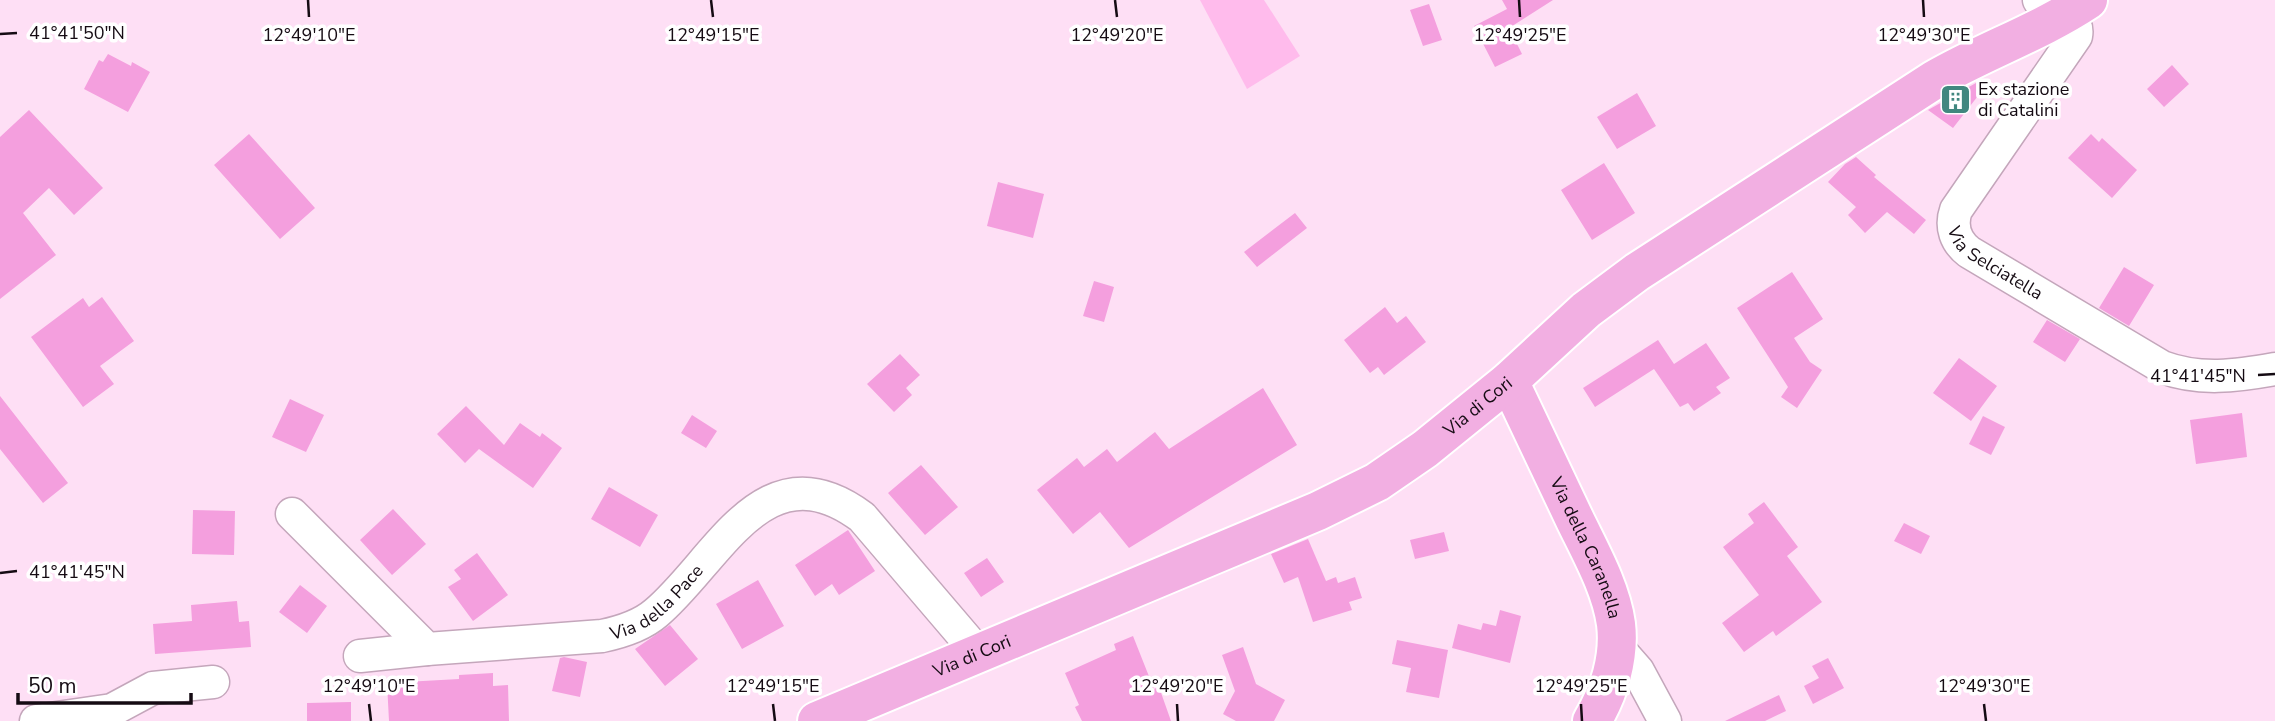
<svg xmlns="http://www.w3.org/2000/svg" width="2275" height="721" font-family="'Nunito Sans',sans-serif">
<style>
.green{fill:#ffbbec}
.building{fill:#f49fde}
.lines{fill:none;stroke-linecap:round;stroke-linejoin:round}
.minor-casing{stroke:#c4a6bb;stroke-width:35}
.major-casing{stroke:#fff;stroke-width:42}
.minor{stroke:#fff;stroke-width:32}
.major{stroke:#f2afe2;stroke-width:38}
.ticks{fill:none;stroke:#150b13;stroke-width:2.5}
.labels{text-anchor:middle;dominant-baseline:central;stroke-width:7;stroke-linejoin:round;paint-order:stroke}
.poi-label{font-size:18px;fill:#150b13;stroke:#fff;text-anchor:start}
.street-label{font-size:18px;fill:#150b13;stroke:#fff}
.ticks-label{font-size:18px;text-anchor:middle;fill:#150b13;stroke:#fff;stroke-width:7;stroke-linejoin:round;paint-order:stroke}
</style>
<rect width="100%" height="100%" fill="#fedff5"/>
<path class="green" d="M 1200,0 L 1264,0 L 1300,56 L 1247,89 Z"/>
<path class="building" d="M 1502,0 L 1553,0 L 1509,28 L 1522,54 L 1495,67 L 1474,26 L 1507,9 Z
M 1429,4 L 1442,40 L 1423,46 L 1410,10 Z
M 108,54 L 131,66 L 132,62 L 150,72 L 128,112 L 84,89 L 99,60 L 103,62 Z
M 2172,65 L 2189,84 L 2164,107 L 2147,89 Z
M 1983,79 L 1988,83 L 1953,128 L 1928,110 Z
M 1637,93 L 1656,126 L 1617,149 L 1597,117 Z
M 29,110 L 103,188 L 74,215 L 49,188 L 23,213 L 56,255 L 0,299 L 0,137 Z
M 249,134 L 315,208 L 280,239 L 214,165 Z
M 2091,134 L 2099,142 L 2102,138 L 2137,170 L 2112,198 L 2068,158 Z
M 1856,157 L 1876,175 L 1874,177 L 1926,220 L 1914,234 L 1887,212 L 1865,233 L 1848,215 L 1856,207 L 1828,182 L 1845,164 Z
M 1604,163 L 1635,213 L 1592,240 L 1561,190 Z
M 998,182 L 1044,194 L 1033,238 L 987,226 Z
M 1295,213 L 1307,228 L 1257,267 L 1244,252 Z
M 2124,267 L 2154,285 L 2129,326 L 2099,308 Z
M 1792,272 L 1823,319 L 1794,338 L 1810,362 L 1822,370 L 1797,408 L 1781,397 L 1788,387 L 1737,308 Z
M 1094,281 L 1114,287 L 1104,322 L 1083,316 Z
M 102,297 L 134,341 L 100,366 L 114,384 L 83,407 L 31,337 L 83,298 L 89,307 Z
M 1385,307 L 1397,323 L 1406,316 L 1426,342 L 1384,375 L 1378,367 L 1370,373 L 1344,340 Z
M 2047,320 L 2080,339 L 2065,362 L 2033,342 Z
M 1658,340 L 1674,364 L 1706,343 L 1730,378 L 1716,387 L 1721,393 L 1694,411 L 1688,403 L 1680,407 L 1654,369 L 1595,407 L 1583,388 Z
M 900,354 L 920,375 L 906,388 L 912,395 L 894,412 L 867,384 Z
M 1959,358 L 1997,386 L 1971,421 L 1933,393 Z
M 1263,388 L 1297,445 L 1129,548 L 1100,512 L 1073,534 L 1037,490 L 1077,458 L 1084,467 L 1107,449 L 1117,462 L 1155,432 L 1169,449 Z
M 0,396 L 68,483 L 43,503 L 0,449 Z
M 290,399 L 324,415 L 306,452 L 272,437 Z
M 466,406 L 504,445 L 520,423 L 540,437 L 542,433 L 562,448 L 533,488 L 479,449 L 465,463 L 437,434 Z
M 2242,413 L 2247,457 L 2196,464 L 2190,420 Z
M 692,415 L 717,431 L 706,448 L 681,433 Z
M 1983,416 L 2005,427 L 1991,455 L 1969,444 Z
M 921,465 L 958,507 L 925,535 L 888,493 Z
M 609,487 L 658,515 L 640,547 L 591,519 Z
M 1764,502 L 1798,547 L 1787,556 L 1822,602 L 1776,636 L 1773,631 L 1744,652 L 1722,623 L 1759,595 L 1723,547 L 1754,523 L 1748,514 Z
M 393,509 L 426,544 L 392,575 L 360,540 Z
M 193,510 L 235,511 L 234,555 L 192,554 Z
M 1904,523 L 1930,536 L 1921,554 L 1894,541 Z
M 848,530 L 875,571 L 839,595 L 832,584 L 815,596 L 795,565 Z
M 1444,532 L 1449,551 L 1415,559 L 1410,540 Z
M 1308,539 L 1326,581 L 1336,577 L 1338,583 L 1355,577 L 1362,598 L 1349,602 L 1352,610 L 1313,622 L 1298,577 L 1284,583 L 1271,554 Z
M 477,553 L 508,595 L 473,621 L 448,587 L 461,579 L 454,570 Z
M 987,558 L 1004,582 L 981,597 L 964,573 Z
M 758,580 L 784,626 L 742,649 L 716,604 Z
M 300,585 L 327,606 L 307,633 L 279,612 Z
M 237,601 L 239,622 L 249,621 L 251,647 L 155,654 L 153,624 L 192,621 L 191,605 Z
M 1500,610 L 1521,616 L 1510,663 L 1452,648 L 1458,624 L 1481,630 L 1483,623 L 1496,626 Z
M 670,625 L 698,659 L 665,686 L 635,649 Z
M 1133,636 L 1154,689 L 1159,687 L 1171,721 L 1082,721 L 1075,707 L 1079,705 L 1065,673 L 1116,650 L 1114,644 Z
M 1397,640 L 1448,650 L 1439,698 L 1406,692 L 1411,668 L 1392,664 Z
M 1243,647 L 1256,684 L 1285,700 L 1274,721 L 1236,721 L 1223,714 L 1235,691 L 1222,655 Z
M 564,657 L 587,662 L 580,697 L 552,691 L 560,658 Z
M 1828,658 L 1844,688 L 1813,704 L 1804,686 L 1819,678 L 1812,666 Z
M 493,673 L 493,686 L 508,685 L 509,721 L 389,721 L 387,683 L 459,679 L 459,675 Z
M 1779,695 L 1786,711 L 1765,721 L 1725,721 Z
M 351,702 L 351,721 L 307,721 L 307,703 Z"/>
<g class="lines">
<defs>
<g id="minor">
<path id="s1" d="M 2039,0 C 2054,9 2080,16 2076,36 L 1956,210 C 1950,227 1956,242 1969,252 L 2162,367 C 2199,381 2237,376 2275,369"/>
<path id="s2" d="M 292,514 L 427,649 L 602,636 C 621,632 641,626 656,613 C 718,561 764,444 862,517 L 979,654"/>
<path d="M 1617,647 L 1638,671 L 1665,721"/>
<path d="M 360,656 L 427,649"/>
<path d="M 36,721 L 112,710 L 153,688 L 213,682"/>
</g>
<g id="major">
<path id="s3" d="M 1509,381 C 1531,427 1553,474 1575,520 C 1591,553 1611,588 1616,624 C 1620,657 1609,693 1592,721"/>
<path id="s4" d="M 817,721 L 1318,511 L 1377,482 L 1425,449 L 1509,381 L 1586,310 L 1637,272 L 1934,80 C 1984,51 2040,32 2088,0"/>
</g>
</defs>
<use href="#minor" class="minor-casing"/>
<use href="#major" class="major-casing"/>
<use href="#minor" class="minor"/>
<use href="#major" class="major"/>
</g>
<path class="ticks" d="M 308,0 L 309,17M 711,0 L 713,17M 1115,0 L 1117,17M 1519,0 L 1520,17M 1923,0 L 1924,17M 0,34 L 17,33M 2258,375 L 2275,374M 0,573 L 17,571M 369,704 L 371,721M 773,704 L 775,721M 1177,704 L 1178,721M 1581,704 L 1582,721M 1984,704 L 1986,721"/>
<defs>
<symbol id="building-square" viewBox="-11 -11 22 22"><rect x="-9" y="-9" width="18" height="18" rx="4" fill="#41877f" stroke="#fff"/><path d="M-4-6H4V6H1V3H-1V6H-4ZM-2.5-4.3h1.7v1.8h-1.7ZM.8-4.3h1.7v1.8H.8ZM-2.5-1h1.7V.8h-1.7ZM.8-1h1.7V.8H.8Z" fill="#fff"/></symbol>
</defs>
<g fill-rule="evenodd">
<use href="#building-square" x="1938" y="82" width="35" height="35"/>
</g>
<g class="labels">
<g class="poi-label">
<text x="1978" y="89">Ex stazione<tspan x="1978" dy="21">di Catalini</tspan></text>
</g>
<g class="street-label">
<text stroke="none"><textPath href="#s1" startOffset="341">Via Selciatella</textPath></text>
<text stroke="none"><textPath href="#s4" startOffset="735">Via di Cori</textPath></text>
<text stroke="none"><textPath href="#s3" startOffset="184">Via della Caranella</textPath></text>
<text stroke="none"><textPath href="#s2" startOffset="432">Via della Pace</textPath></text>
<text stroke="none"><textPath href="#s4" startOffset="168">Via di Cori</textPath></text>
</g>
</g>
<g class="ticks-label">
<text x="77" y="39">41°41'50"N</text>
<text x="309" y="41">12°49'10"E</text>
<text x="713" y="41">12°49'15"E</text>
<text x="1117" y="41">12°49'20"E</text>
<text x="1520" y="41">12°49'25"E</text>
<text x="1924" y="41">12°49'30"E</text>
<text x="2198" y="382">41°41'45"N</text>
<text x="77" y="578">41°41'45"N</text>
<text x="369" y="692">12°49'10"E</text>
<text x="773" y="692">12°49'15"E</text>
<text x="1177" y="692">12°49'20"E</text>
<text x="1581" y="692">12°49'25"E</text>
<text x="1984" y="692">12°49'30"E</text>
</g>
<path d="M18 693v10h173v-10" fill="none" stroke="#150b13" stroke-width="3.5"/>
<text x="28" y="693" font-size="21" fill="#150b13" stroke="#ffffff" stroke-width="5" paint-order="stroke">50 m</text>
</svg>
